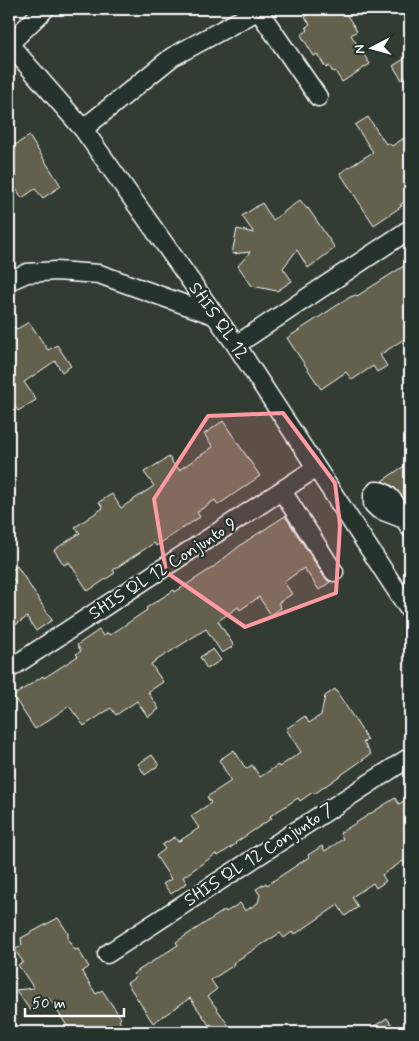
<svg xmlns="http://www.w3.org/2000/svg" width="419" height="1041" font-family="Mynerve,sans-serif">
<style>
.building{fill:#63604d;stroke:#fff}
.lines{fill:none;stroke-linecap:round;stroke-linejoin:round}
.minor-casing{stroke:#fff;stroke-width:21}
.minor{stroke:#26332d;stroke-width:18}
.marked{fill:#ff9aa2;fill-opacity:0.2;stroke:#ff9aa2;stroke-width:4;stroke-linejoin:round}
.labels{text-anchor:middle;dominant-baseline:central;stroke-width:4.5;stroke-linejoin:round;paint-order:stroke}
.street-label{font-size:18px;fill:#fff;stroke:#26332d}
</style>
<rect width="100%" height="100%" fill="#323c33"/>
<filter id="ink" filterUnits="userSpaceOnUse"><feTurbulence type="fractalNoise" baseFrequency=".02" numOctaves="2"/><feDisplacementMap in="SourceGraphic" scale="10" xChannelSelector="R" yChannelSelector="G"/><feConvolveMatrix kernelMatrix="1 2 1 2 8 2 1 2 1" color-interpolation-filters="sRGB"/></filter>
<g filter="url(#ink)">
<path class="building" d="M 317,9 L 343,9 L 357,31 L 351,35 L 370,64 L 342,82 L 335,71 L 333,72 L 329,66 L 326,68 L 317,54 L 314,56 L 301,35 L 308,30 L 306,27 L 310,24 L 305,17 Z
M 410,55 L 410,75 L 402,80 L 393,66 Z
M 368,117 L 386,144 L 389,143 L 392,146 L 410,134 L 410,198 L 400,205 L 402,206 L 374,225 L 340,173 L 373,152 L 355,125 Z
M 29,136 L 61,186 L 43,198 L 35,189 L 22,198 L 9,178 L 9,149 Z
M 300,200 L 307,209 L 308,208 L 335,248 L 308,268 L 297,250 L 283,268 L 292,281 L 277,291 L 252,286 L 238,266 L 250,252 L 232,254 L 237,229 L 254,233 L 242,216 L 262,203 L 273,220 Z
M 410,262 L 410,326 L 406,328 L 410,335 L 380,355 L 387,366 L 377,372 L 373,366 L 352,380 L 346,372 L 321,389 L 287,338 L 350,297 L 356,295 L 357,296 Z
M 29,322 L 48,350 L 57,345 L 71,366 L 62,372 L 55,361 L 24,382 L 36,400 L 18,411 L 9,397 L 9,331 L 15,327 L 17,329 Z
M 223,421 L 260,476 L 218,505 L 215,500 L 197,512 L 200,517 L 156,546 L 154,543 L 113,570 L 115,573 L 88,591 L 69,562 L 64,565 L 54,550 L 80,533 L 75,527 L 103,508 L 99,502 L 112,494 L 121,508 L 154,486 L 144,472 L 169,457 L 176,468 L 177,467 L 179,470 L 213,447 L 204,434 Z
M 410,462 L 410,507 L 394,487 L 382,481 Z
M 285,516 L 325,578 L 330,582 L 319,590 L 304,568 L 284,582 L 292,594 L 278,603 L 281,608 L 271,615 L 259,597 L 240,610 L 238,607 L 218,621 L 234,646 L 222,653 L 206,629 L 151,664 L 163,682 L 148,692 L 159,709 L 148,717 L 137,701 L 116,715 L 111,708 L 84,726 L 69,706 L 35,729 L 13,696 L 43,676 L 44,678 L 78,656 L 76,654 L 81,651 L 77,645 L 99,630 L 103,636 L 108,633 L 110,635 L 147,610 L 146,608 L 174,590 L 175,592 L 212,568 L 242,544 Z
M 17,566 L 52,620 L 36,631 L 27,617 L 9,629 L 9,586 L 15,582 L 9,572 Z
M 213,649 L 221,660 L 207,669 L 200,657 Z
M 335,689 L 368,740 L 363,742 L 371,754 L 314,794 L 313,792 L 300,801 L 298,798 L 270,816 L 272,818 L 235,843 L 236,844 L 218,856 L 216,854 L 183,877 L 187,883 L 171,894 L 163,884 L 171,879 L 156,856 L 165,849 L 162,845 L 175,837 L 178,842 L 199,828 L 191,816 L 211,803 L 207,797 L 231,781 L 219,760 L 234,750 L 246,769 L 252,765 L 260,777 L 278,765 L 279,767 L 301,752 L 286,729 L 305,716 L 309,723 L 321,715 L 325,696 Z
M 152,755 L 159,765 L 145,775 L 138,764 Z
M 410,797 L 410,872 L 403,861 L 382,875 L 386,881 L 376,888 L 373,883 L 352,897 L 358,907 L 345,916 L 338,905 L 297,933 L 293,934 L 292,932 L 284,938 L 280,933 L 233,963 L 234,965 L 211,980 L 217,989 L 208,996 L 233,1032 L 217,1032 L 211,1024 L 209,1025 L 190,998 L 153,1023 L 127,983 L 136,977 L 133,974 L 178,945 L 176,942 L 225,910 L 226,912 L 240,903 L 245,911 L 258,903 L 260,895 L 256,889 L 266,883 L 267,885 L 309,857 L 308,855 L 322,846 L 325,851 L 343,839 L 340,833 L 395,798 L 399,804 Z
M 58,918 L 68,933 L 68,940 L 75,950 L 78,949 L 89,967 L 82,972 L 96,994 L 102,990 L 121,1018 L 119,1021 L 123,1026 L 113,1032 L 71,1032 L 49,998 L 30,1010 L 16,990 L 34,988 L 18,965 L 23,962 L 15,950 L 22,945 L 21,938 Z
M 387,1018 L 397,1032 L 365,1032 Z"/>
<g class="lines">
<defs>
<path id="minor" d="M 258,10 L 318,97
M 9,44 L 83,129 L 236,345 L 410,611
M 9,44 L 45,9
M 83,129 L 172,57 L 261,9
M 9,281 L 27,273 L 56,271 L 99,274 L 214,315
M 236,345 L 410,229
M 282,491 L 334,572
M 404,519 L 378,509 L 373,504 L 373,495 L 376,491 C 391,489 403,517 410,528
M 9,669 L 316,468
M 107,954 L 410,757"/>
</defs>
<use href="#minor" class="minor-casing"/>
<use href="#minor" class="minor"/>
</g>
</g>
<path class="marked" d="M 283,413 L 335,483 L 340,525 L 336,593 L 245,627 L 166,572 L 154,499 L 208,416 Z"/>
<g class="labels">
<g class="street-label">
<text transform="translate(218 321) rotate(55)">SHIS QL 12</text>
<text transform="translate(163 569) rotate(-33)">SHIS QL 12 Conjunto 9</text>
<text transform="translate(259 855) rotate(-33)">SHIS QL 12 Conjunto 7</text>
</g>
</g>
<rect width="419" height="1041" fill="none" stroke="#26332d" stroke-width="30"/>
<rect x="15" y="15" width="389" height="1011" fill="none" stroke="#fff" stroke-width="2" filter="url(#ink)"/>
<g transform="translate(372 48) rotate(264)" stroke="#26332d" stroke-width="4" paint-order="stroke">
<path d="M0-4L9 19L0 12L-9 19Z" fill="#ffffff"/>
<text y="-8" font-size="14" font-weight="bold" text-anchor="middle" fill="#ffffff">N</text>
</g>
<path d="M25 1008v8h99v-8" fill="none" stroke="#ffffff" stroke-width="2.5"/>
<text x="32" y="1008" font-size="15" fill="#ffffff" stroke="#26332d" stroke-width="4" paint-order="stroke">50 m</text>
</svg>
